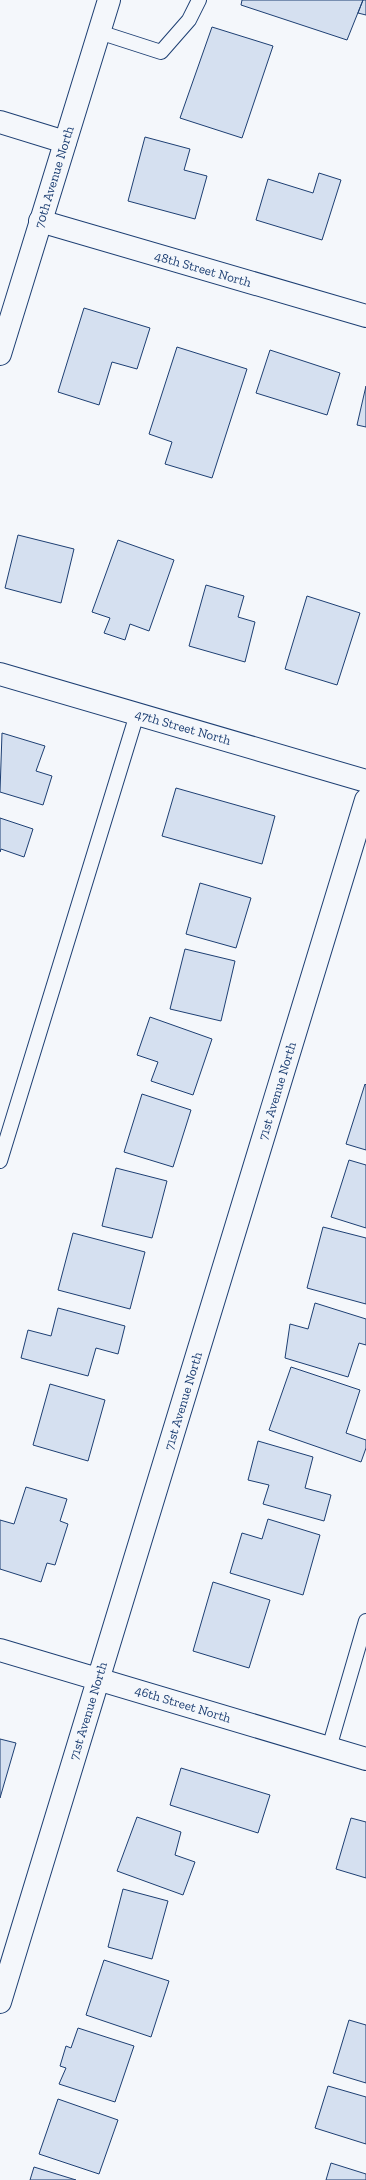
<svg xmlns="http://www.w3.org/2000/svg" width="366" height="2180" font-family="'Zilla Slab',serif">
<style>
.building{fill:#d5e0f0;stroke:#1d3f73}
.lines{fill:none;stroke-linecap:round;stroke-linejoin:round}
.service-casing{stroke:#1d3f73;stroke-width:16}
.minor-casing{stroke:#1d3f73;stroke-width:24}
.tertiary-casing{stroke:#1d3f73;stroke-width:24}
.service{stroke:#f4f7fb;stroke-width:14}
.minor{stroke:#f4f7fb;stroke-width:22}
.tertiary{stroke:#f4f7fb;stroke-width:22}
.labels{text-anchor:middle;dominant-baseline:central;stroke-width:3;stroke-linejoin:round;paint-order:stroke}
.street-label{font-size:13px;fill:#1d3f73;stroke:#f4f7fb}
</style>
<rect width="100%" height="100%" fill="#f4f7fb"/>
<path class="building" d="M 242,0 L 363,0 L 347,40 L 241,5 Z
M 363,0 L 366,0 L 366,15 L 358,13 Z
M 212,27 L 273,46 L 242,138 L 180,118 Z
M 145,137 L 190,149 L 184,170 L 207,176 L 195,219 L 128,201 Z
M 319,173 L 341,180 L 322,240 L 256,220 L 268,179 L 313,193 Z
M 84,308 L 150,328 L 137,369 L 112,362 L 99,405 L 58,392 Z
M 177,347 L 247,369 L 212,478 L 165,464 L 172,442 L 149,434 Z
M 270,350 L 340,373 L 327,415 L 256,393 Z
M 366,386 L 366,427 L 357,425 Z
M 18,535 L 74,549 L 61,603 L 5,588 Z
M 118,540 L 174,560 L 149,631 L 130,624 L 125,640 L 104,633 L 110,618 L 92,612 Z
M 206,585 L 244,596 L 238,617 L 255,622 L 245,662 L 189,646 Z
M 307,596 L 360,613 L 337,685 L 285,669 Z
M 2,733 L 45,746 L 36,771 L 52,776 L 43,805 L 0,792 Z
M 176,788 L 275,816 L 262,864 L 162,836 Z
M 0,818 L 33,829 L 24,857 L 1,849 L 0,852 Z
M 200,883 L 251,898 L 236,948 L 186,934 Z
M 185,949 L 235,961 L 221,1021 L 170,1009 Z
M 150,1017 L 212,1039 L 193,1095 L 151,1081 L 158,1062 L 137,1055 Z
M 365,1084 L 366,1085 L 366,1150 L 346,1144 Z
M 142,1094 L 191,1110 L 173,1167 L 124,1152 Z
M 349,1160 L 366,1165 L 366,1228 L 331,1217 Z
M 116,1168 L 167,1181 L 152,1238 L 102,1226 Z
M 323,1227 L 366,1238 L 366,1304 L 307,1288 Z
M 73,1233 L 145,1252 L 130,1309 L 58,1290 Z
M 315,1303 L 366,1319 L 366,1345 L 359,1343 L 348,1377 L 285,1358 L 290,1324 L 308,1329 Z
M 58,1308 L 125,1326 L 118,1354 L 96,1348 L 88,1376 L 21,1358 L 28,1330 L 51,1336 Z
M 291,1367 L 360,1390 L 346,1433 L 366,1440 L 366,1448 L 361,1462 L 269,1430 Z
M 50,1384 L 105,1400 L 88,1461 L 33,1445 Z
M 258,1441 L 313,1457 L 305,1488 L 331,1495 L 324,1521 L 263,1504 L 269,1485 L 248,1480 Z
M 26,1487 L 67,1499 L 60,1521 L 68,1524 L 55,1565 L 47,1563 L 41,1582 L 0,1569 L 0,1520 L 14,1524 Z
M 268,1519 L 320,1535 L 303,1595 L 230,1573 L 242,1533 L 262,1539 Z
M 213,1582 L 270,1600 L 249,1668 L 193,1651 Z
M 0,1739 L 16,1743 L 0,1798 Z
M 181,1768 L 270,1795 L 258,1833 L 170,1805 Z
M 137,1817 L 181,1832 L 175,1855 L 195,1862 L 183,1895 L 117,1871 Z
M 351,1818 L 366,1822 L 366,1878 L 336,1869 Z
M 123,1889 L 168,1901 L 152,1959 L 108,1947 Z
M 104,1960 L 169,1981 L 151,2037 L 86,2015 Z
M 349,2020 L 366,2025 L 366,2083 L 333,2073 Z
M 78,2028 L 134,2046 L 115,2102 L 59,2084 L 66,2068 L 60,2066 L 66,2046 L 71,2048 Z
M 328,2086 L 366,2097 L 366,2144 L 315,2128 Z
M 58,2099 L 118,2120 L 99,2174 L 39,2154 Z
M 331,2163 L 366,2174 L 366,2180 L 326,2180 Z
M 34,2167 L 76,2180 L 30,2180 Z"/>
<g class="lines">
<defs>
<path id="service" d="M 99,32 L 161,52 L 189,20 L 199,0
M 0,1161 L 137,714
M 329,1748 L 366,1621"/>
<path id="minor" d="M 0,122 L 65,142
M 40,221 L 366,316
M 0,674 L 366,781
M 0,1650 L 366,1759
M 0,2002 L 366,800"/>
<path id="tertiary" d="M 0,354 L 109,0"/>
</defs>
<use href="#service" class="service-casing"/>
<use href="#minor" class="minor-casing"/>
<use href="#tertiary" class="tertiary-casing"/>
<use href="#service" class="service"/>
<use href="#minor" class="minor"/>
<use href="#tertiary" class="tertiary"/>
</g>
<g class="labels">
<g class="street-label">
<text transform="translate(54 177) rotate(-73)">70th Avenue North</text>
<text transform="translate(203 269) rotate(16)">48th Street North</text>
<text transform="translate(183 727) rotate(16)">47th Street North</text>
<text transform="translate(277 1091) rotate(-73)">71st Avenue North</text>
<text transform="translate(183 1401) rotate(-73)">71st Avenue North</text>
<text transform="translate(183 1704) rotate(17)">46th Street North</text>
<text transform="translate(88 1711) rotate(-73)">71st Avenue North</text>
</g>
</g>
</svg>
